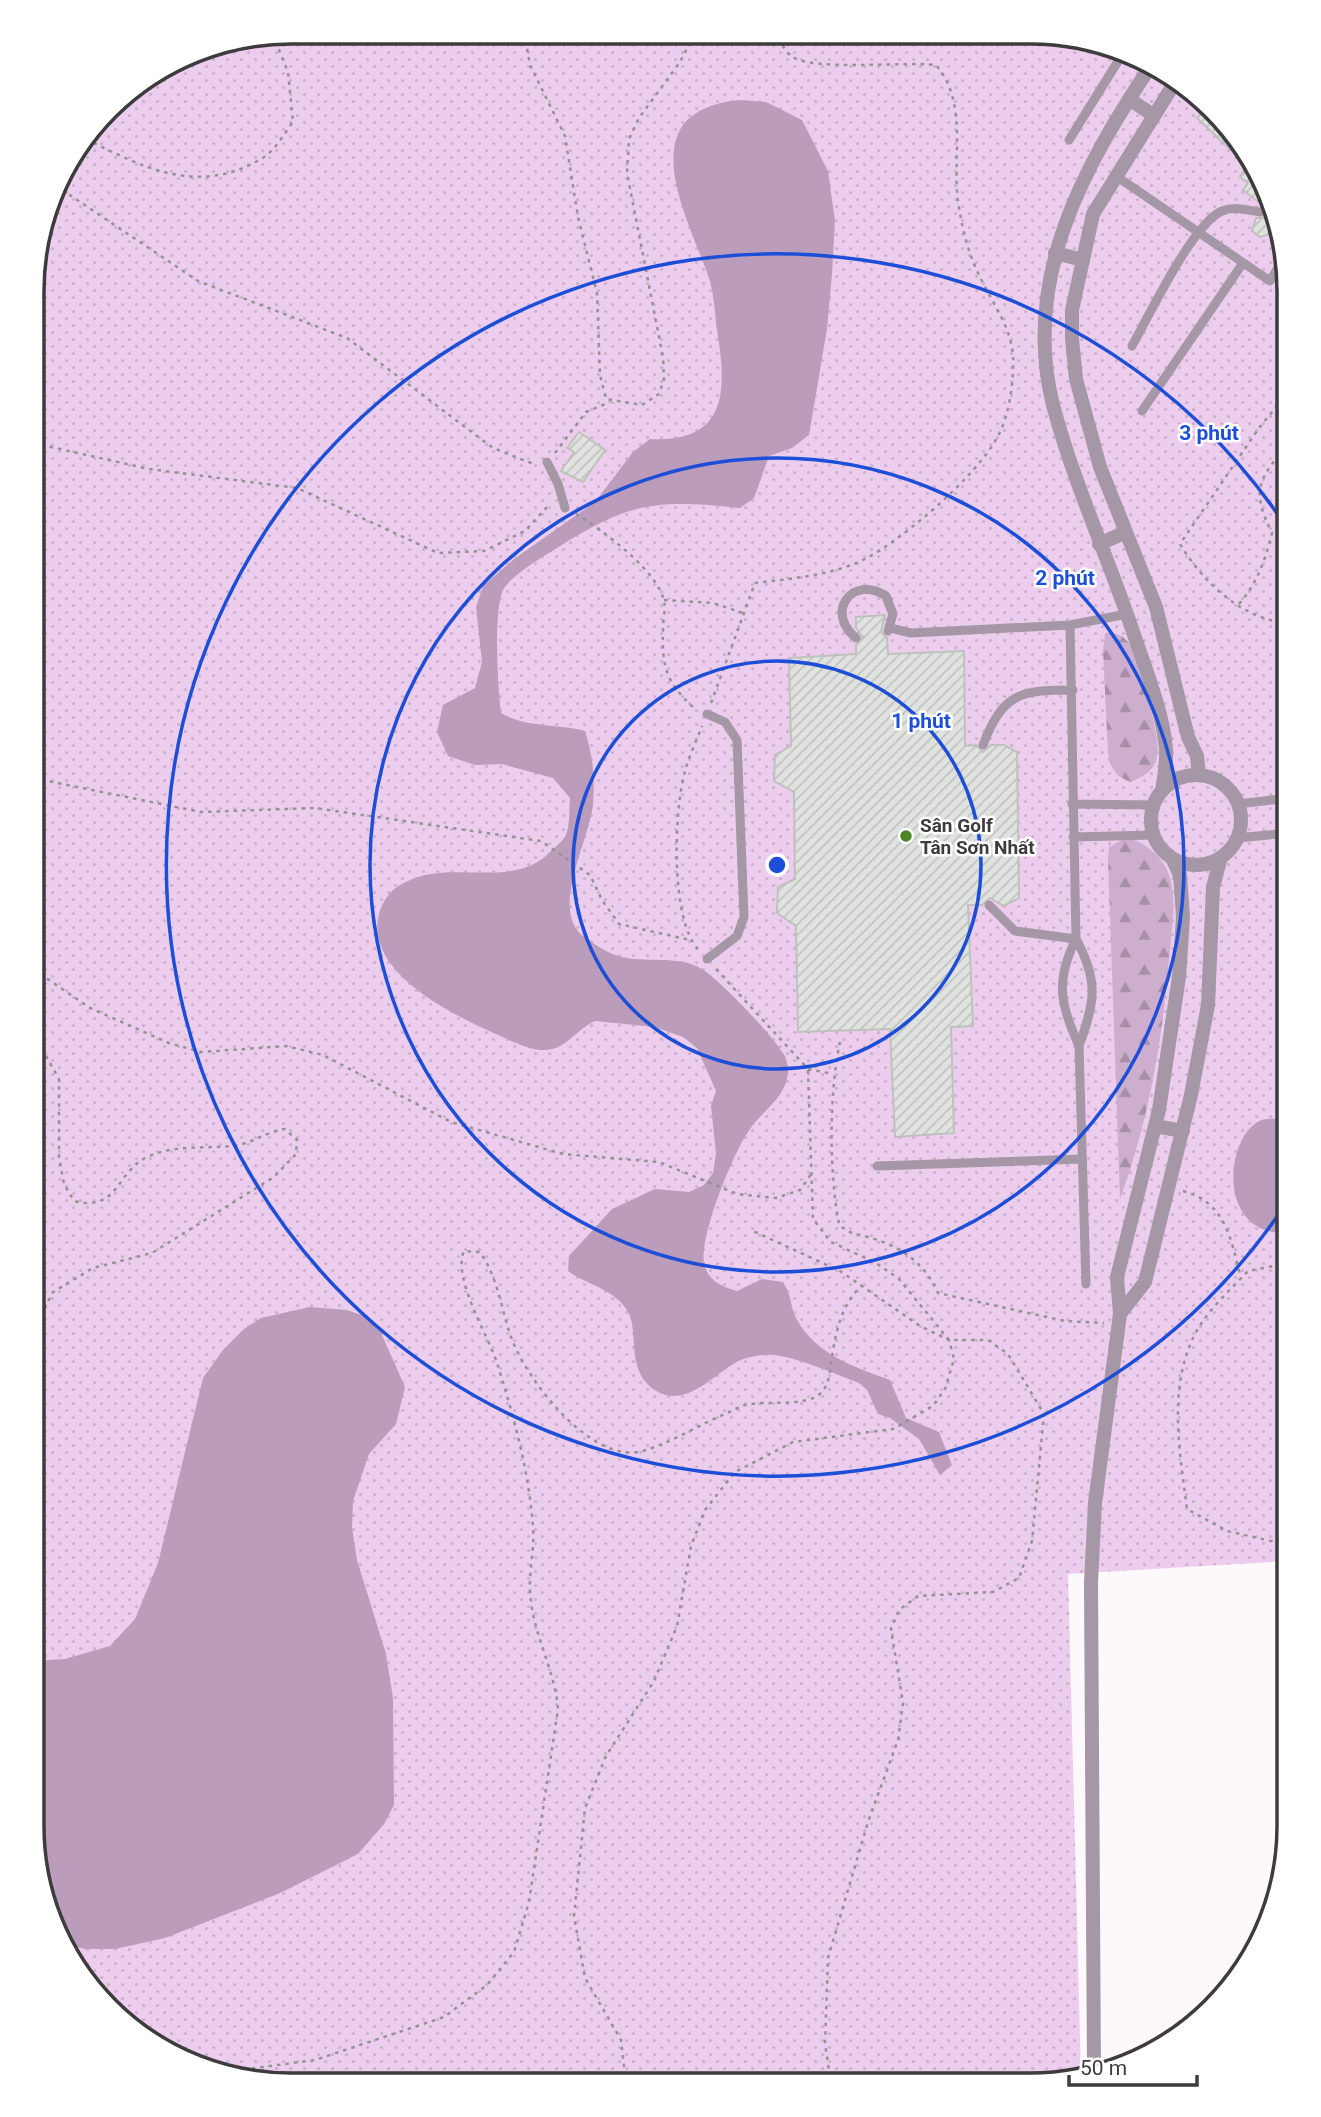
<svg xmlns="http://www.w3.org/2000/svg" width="1321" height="2117" font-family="Roboto,sans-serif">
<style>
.grass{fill:url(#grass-dots)}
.forest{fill:url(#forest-firs)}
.water{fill:#bb9cbb}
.building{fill:url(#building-hatch);stroke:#bfc1bd;stroke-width:2}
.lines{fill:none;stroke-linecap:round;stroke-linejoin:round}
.path{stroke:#949294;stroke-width:2.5;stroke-dasharray:3.5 5;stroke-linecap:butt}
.service{stroke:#a597a5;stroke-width:9}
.minor{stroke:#a597a5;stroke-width:14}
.ring{fill:none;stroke:#1d4ed8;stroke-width:3.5}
.poi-dot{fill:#4b8623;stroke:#fff;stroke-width:2.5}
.labels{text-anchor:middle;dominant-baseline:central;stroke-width:5;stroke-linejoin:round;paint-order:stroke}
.poi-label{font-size:19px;font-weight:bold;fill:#3d3b3d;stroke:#fff;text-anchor:start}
.rim{fill:none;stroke:#3d3b3d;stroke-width:3.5}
.centre{fill:#1d4ed8;stroke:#fff;stroke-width:3.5}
.ring-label{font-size:21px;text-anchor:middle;font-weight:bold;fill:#1d4ed8;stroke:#fff;stroke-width:5;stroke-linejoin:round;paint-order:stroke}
</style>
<defs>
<pattern id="grass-dots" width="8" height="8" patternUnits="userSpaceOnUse" patternTransform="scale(1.75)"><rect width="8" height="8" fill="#edcded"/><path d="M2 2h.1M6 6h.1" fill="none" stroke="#ccb1cc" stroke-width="1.8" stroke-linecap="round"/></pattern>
<pattern id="forest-firs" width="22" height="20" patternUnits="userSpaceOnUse" patternTransform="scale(1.75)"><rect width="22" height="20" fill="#cdaece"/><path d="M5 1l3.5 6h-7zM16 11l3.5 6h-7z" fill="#a88fa8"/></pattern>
<pattern id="building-hatch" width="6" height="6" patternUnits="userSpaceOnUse" patternTransform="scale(1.75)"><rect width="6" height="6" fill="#dfe2de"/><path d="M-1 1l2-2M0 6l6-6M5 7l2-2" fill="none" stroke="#c0c3bf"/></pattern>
</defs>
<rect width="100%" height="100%" fill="#fcf8fc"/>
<path class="grass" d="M 290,32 L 1065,34 L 1130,51 L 1188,85 L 1236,133 L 1270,192 L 1289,290 L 1289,1561 L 1068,1574 L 1081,2076 L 1031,2085 L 257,2083 L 192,2066 L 133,2032 L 85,1985 L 51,1925 L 32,1827 L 34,257 L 58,176 L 119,96 L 192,51 Z"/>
<path class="forest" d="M 1111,632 L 1122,636 L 1132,646 C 1139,671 1162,735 1157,757 C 1155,771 1142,777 1131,782 C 1115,777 1111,768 1108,753 L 1103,651 L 1105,633 Z
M 1127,837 C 1145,843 1163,856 1169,875 C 1177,898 1172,925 1170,949 C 1163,1034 1150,1118 1120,1199 L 1108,859 L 1109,847 Z"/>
<path class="water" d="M 740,100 L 766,102 L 802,120 L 828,171 L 835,221 L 832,274 L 827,329 L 809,435 L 792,448 L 769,456 L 754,498 L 740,508 C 649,498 626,504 549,553 C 538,559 508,579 503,590 C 493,613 498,686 501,713 C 526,728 556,723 585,731 C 593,757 595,777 593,804 C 590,839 550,908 582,935 C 591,942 607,953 618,956 C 644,964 678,954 702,969 C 723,983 769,1032 783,1053 C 787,1058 788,1067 788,1073 C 785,1099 764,1109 750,1129 C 734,1150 696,1243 705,1267 C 710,1282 723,1287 737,1291 L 762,1279 L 783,1282 C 792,1296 790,1306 796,1318 C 815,1354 854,1367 890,1380 L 906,1418 L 939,1432 L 952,1465 L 940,1475 L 919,1439 L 890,1418 L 878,1414 L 867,1390 L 859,1383 C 837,1375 788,1353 766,1355 C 757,1355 743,1358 735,1363 C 714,1375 686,1407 658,1392 C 625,1374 639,1335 629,1314 C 618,1290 587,1285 568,1271 L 569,1256 L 612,1209 L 655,1189 L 689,1192 L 704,1185 L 713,1173 L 716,1153 L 711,1106 L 716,1091 L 697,1048 L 683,1037 L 655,1027 L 595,1021 C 577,1029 566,1049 546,1050 C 530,1051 510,1040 496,1034 C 453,1015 369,974 378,919 C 380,905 388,892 400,885 C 448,855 511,893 551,851 C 555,847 563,841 566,835 C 570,826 569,809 570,798 L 553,778 L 502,764 L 475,765 L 448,756 L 437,732 L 443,705 L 475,688 L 482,662 L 476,607 L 483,586 L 514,559 L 595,502 L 633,452 L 650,439 C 728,443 727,390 717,330 C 715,313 714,294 709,278 C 696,239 661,175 678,134 C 688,110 717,102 740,100 Z
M 1289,1119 L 1289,1233 C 1213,1237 1226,1132 1262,1120 C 1269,1118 1281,1119 1289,1119 Z
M 310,1307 L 347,1310 L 364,1316 L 378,1326 L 405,1387 L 396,1424 L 369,1454 L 353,1501 L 352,1528 L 357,1560 L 386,1654 L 393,1698 L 394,1805 L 384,1824 L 358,1854 L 280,1893 L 165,1938 L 115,1949 L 85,1949 L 61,1943 L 51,1925 L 32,1827 L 32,1661 L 65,1659 L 110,1646 L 135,1619 L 158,1563 L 203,1378 L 223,1350 L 244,1329 L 261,1318 Z"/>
<path class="building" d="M 1210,106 L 1236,133 L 1270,192 L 1276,223 L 1270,234 L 1260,237 L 1252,231 L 1256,218 L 1263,218 L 1267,213 L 1265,207 L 1243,190 L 1248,183 L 1240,177 L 1247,165 L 1197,118 Z
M 579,432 L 605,450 L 583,482 L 561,471 L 574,452 L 567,448 Z
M 885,615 L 881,632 L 887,638 L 888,654 L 964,651 L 965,746 L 976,745 L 983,752 L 991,745 L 1004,745 L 1017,752 L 1019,898 L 1004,906 L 990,898 L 982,905 L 968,905 L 973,1026 L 951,1027 L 954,1133 L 895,1137 L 890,1029 L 798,1032 L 796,926 L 777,913 L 778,887 L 795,879 L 794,792 L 774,781 L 775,755 L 791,746 L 789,658 L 856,654 L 856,645 L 863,637 L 856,628 L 856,617 Z"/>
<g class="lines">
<path class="path" d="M 524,32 L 530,65 L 565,136 L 578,217 L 597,293 L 600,375 L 606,399 L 642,405 L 659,394 L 664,379 L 663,357 L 627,173 L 629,139 L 639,118 L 680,62 L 695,33
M 86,139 C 144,168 198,196 261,159 C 274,152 284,134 293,122 L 288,72 L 273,35
M 55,185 L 198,281 L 347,338 L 493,448 L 536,465
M 33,443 L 149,469 L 297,488 L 438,553 L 484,551 L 525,531 L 549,505
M 555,453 L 586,412 L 610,402
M 576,514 C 601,529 658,571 664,601 C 666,609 663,620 663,628 C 662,668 665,681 695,709
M 664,600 L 713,603 L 743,613
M 1239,604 C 1258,582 1265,560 1272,533 C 1250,489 1259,478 1289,444
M 1289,623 C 1242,620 1203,582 1180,544 L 1259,428 L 1289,391
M 711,703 L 755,583 C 789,579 823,576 854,564 C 895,548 980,474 999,434 C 1010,412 1014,380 1013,356 C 1011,327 993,304 981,279 C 970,258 964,236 960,213 C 949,164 971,106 936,65 C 904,61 813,72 791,56 C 785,51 779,40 777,33
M 33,778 L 201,812 L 315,808 L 541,841 L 590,875 L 602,900 L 619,924 L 690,940
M 698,949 C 670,919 674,810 685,771 C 689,756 697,740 702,726
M 33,969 L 90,1008 L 169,1043 L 201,1052 L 286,1046 L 323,1055 L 451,1122 L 563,1154 L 659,1162 L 737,1194 L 776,1198 L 800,1190 L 812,1173
M 716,969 L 808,1069 L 833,1074
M 840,1042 C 829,1093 829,1172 839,1224 C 848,1234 855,1233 868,1237 C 900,1246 924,1262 938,1293 L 1065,1321 L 1104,1323
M 808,1070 L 813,1219 L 831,1242 L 876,1263 L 899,1279 L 949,1340 L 988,1340 L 1008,1354 L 1044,1414 L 1032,1541 L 1019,1578 L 993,1592 L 918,1596 L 899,1610 L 891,1629 L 903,1703 L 898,1740 L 868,1822 L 828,1958 L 825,2043 L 831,2085
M 1183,1191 C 1226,1202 1231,1240 1241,1278
M 32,1357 L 34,1329 L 53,1292 L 93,1268 L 152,1253 L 274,1177 L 296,1154 L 297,1140 L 285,1129 C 266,1132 254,1142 238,1145 C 206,1150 178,1143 147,1157 C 115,1173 119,1212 74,1201 L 64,1184 L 59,1157 L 59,1079 L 43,1051 L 33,1041
M 1289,1545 L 1227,1531 L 1187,1509 C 1180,1453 1168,1392 1193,1338 C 1204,1314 1229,1291 1248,1271 L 1289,1263
M 218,2073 L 315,2060 L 444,2017 L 487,1985 L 514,1952 L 529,1902 L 558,1709 C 555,1671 535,1638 531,1601 C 527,1577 535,1551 533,1527 C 529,1472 514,1417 498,1366 C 489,1336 452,1279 464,1251 L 480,1252 C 498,1278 501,1308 511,1337 C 526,1379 591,1465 643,1451 C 670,1443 699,1425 725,1414 C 732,1411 738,1407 745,1405 C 766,1400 808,1408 822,1392 C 830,1383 830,1369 832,1357 C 836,1330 842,1304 862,1285
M 626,2084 L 621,2040 L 585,1978 L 574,1916 L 585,1808 L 606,1756 L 654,1681 L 677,1626 L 691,1546 L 705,1510 L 735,1472 L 793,1442 L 893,1429 L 933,1406 L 945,1389 L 954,1359 L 949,1340 L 920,1326 L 840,1271 L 753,1231"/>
<path class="service" d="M 1069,140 L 1125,50
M 1116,176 L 1270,281 L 1283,259
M 1132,346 C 1149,316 1193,223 1222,211 C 1234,206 1248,210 1260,212
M 1142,411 L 1243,263
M 547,462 L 558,484 L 565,508
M 1070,625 L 1076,939 C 1099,981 1095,1002 1079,1046 L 1086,1284
M 890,628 L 911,633 L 1070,625 L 1127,614
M 856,638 C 824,612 853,574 886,596 L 893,614 L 888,631
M 983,745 C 1003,693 1020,690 1073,690
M 1072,804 L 1154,805
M 1238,804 L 1289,798
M 1073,837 L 1154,835
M 1237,838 L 1289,833
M 989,905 L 1015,931 L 1076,939
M 1076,939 C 1055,981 1060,1004 1079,1046
M 707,959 L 737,936 L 744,917 L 737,740 L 725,722 L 707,714
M 877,1166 L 1082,1159"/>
<path class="minor" d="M 1152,64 C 1084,166 1021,278 1053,405 C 1073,481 1106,552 1131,626 C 1143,662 1163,711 1166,749 C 1167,763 1164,777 1162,791
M 1177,79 L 1093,214 L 1072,310 L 1072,339 L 1076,379 L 1100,467 L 1156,607 L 1188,737 L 1197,756 L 1199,775
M 1129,99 L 1153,115
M 1055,253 L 1083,260
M 1099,544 L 1126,532
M1151 820a45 45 0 1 1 90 0a45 45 0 1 1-90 0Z
M 1155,1126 L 1183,1131
M 1120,1314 L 1145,1282 L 1191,1095 L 1208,1005 L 1213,887 L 1221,857
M 1094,2073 L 1091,1583 L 1095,1503 L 1120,1314 L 1117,1277 L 1159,1110 L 1179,977 L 1183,917 L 1180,875 L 1172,858"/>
</g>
<g class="ring">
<circle cx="777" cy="865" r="204"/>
<circle cx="777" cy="865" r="407"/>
<path d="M1287 1202A611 611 0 1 1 1287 528"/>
</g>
<circle class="poi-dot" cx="906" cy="836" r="7"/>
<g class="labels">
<g class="poi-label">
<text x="920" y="825">Sân Golf<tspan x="920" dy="22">Tân Sơn Nhất</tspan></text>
</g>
</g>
<path d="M0 0H1321V2117H0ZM291 44H1030A247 247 0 0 1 1277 291V1826A247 247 0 0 1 1030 2073H291A247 247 0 0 1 44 1826V291A247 247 0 0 1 291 44Z" fill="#fff" fill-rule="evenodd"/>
<path class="rim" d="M291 44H1030A247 247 0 0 1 1277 291V1826A247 247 0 0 1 1030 2073H291A247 247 0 0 1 44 1826V291A247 247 0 0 1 291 44Z"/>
<circle cx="777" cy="865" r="10" class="centre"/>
<g class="ring-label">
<text x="1209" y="440">3 phút</text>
<text x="1065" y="585">2 phút</text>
<text x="921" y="728">1 phút</text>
</g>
<path d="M1069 2075v10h128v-10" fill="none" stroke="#3d3b3d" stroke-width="3.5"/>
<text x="1080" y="2075" font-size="21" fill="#3d3b3d" stroke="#ffffff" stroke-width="5" paint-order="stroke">50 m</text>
</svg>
